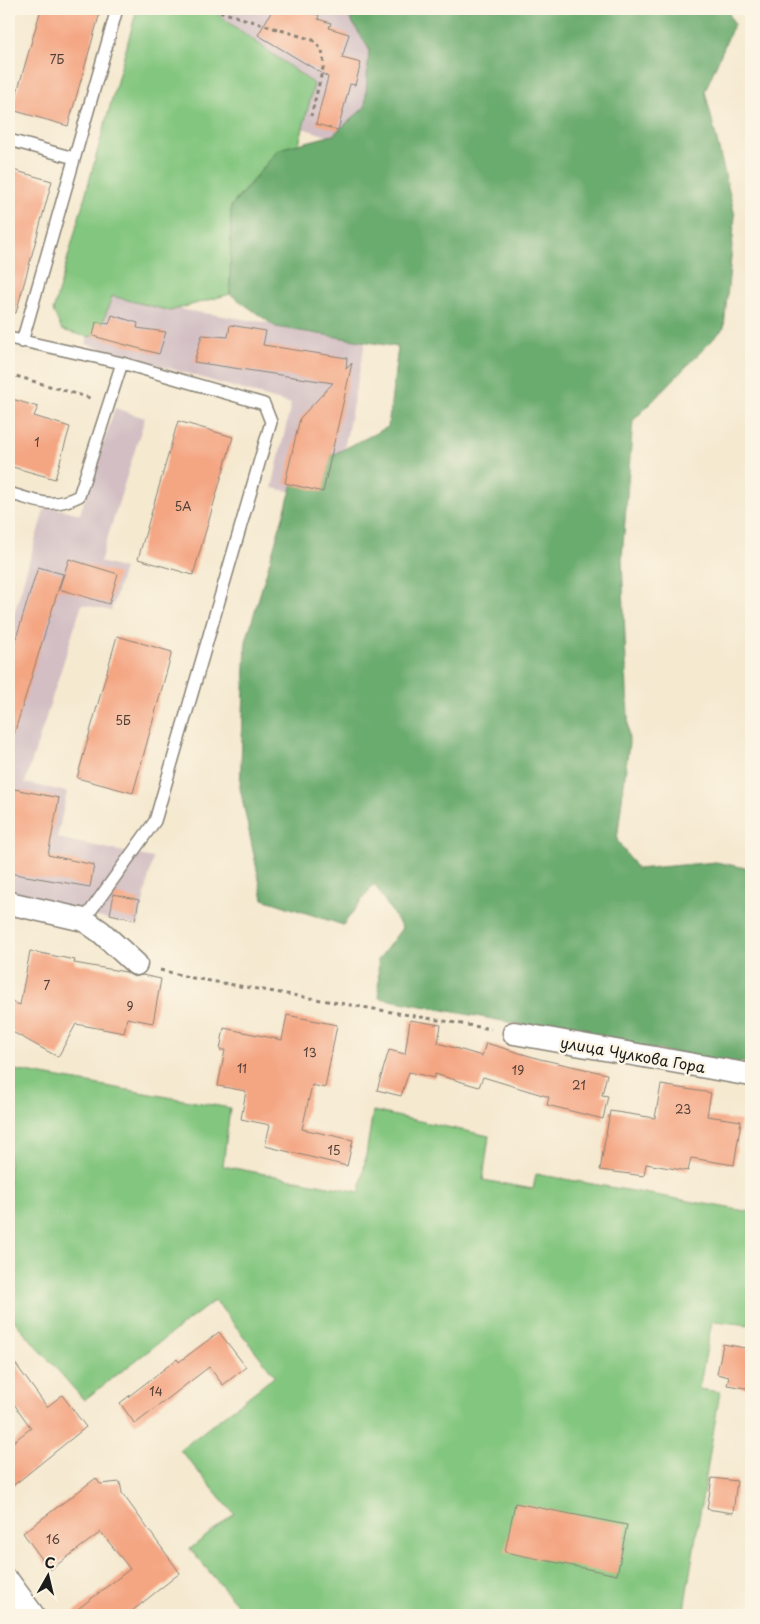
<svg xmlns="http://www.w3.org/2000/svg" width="760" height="1624" font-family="'Playpen Sans',sans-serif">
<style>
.industrial{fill:#d2bec3}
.green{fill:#83c67f;stroke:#50714e}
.forest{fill:#6aab6e;stroke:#436445}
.building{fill:#f4a582}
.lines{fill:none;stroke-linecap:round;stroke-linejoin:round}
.service-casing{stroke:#888276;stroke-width:14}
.minor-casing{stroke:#888276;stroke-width:25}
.path{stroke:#888276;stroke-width:3;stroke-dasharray:4 4;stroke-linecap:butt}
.service{stroke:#fff;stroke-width:11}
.minor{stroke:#fff;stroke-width:22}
.labels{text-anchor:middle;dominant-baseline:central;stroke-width:5;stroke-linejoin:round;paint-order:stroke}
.number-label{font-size:12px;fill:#523e36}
.street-label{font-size:15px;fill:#1c1c1c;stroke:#fcf5e5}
</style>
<rect width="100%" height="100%" fill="#fcf5e5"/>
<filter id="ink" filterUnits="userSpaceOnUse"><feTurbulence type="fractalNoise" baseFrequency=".02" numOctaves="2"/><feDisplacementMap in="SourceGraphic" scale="10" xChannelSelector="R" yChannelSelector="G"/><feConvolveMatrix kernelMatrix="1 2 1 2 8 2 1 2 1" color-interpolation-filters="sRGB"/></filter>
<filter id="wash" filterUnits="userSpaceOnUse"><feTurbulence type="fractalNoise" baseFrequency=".0096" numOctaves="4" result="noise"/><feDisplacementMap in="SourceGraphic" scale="20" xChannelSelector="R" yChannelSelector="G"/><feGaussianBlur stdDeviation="1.12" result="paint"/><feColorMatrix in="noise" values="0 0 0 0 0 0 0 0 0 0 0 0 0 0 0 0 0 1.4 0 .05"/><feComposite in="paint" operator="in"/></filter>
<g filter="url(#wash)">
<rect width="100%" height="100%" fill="#f5e9d0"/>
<path class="industrial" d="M 202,9 L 320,9 L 355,19 L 376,56 L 362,121 L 341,140 L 302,128 L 314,84 L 216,13 Z
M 103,284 L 184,310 L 366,338 L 334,500 L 272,488 L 291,404 L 86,344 Z
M 115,408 L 145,418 L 100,562 L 124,569 L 111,611 L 82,604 L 25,783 L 67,792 L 57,838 L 153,858 L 138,926 L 9,897 L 9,631 L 44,510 L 52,507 L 80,514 Z"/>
<path class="green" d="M 137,9 L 202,9 L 216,13 L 314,84 L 299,144 L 279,149 L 231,206 L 230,294 L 170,311 L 112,296 L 99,334 L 88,337 L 62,330 L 53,311 Z
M 9,1069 L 230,1108 L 223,1166 L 360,1192 L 373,1111 L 489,1136 L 483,1180 L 533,1189 L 536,1174 L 751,1212 L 751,1325 L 712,1321 L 699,1389 L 720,1392 L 683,1615 L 246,1615 L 190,1549 L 234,1514 L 180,1450 L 275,1376 L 215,1300 L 84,1400 L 9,1315 Z"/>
<path class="forest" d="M 344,9 L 727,9 L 734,24 L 705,91 L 735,216 L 724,328 L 633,421 L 622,558 L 629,743 L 617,840 L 637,869 L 716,862 L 751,869 L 751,1062 L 728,1063 L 379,998 L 378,960 L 402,928 L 374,884 L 343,925 L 263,899 L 240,788 L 246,641 L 296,473 L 388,427 L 398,347 L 276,327 L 230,294 L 231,207 L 279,149 L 333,135 L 365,107 L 369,49 Z"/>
<g id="blocks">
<path class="building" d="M 41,9 L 101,9 L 68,126 L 12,110 Z
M 273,9 L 298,9 L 319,15 L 318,19 L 331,23 L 329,28 L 349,34 L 342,58 L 361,63 L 355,85 L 350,84 L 338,130 L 316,124 L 328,77 L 258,35 Z
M 9,169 L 52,181 L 16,313 L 9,313 Z
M 112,315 L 138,323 L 137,328 L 166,332 L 159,354 L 93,336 L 96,322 L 109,324 Z
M 230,325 L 266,331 L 263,345 L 347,358 L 346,369 L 352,363 L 323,492 L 285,483 L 300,418 L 333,383 L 194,362 L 202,335 L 228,337 Z
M 9,398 L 38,407 L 34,416 L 70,427 L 55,479 L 9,466 Z
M 178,421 L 233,437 L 193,575 L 138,559 Z
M 69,559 L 118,574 L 109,604 L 59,589 Z
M 38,567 L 63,574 L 14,734 L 9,733 L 9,661 Z
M 117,636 L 172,652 L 133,793 L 77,778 Z
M 9,788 L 59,798 L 48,855 L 94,865 L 90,887 L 9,873 Z
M 114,894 L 139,900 L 135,920 L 110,914 Z
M 30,951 L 75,960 L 74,963 L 126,972 L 134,977 L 142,975 L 161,979 L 153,1023 L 127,1018 L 124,1033 L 76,1024 L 58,1057 L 9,1030 L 9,1001 L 20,1005 Z
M 287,1015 L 337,1025 L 325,1088 L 312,1085 L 302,1129 L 353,1140 L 347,1166 L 265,1146 L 270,1125 L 241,1119 L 246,1091 L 218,1086 L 225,1050 L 220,1050 L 224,1028 L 282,1040 Z
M 410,1020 L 441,1025 L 438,1043 L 482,1056 L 486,1043 L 540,1059 L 607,1074 L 602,1095 L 608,1096 L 603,1119 L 547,1105 L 549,1097 L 483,1077 L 479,1087 L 435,1074 L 434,1078 L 409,1072 L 401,1096 L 377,1090 L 389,1050 L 405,1054 Z
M 661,1085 L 711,1093 L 707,1116 L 741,1121 L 734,1165 L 691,1158 L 688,1171 L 646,1164 L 644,1176 L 600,1170 L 610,1111 L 655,1118 Z
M 219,1332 L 246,1367 L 223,1385 L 209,1367 L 135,1424 L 120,1403 L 177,1359 L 179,1362 Z
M 723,1344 L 751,1349 L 751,1389 L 727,1385 L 729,1377 L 717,1374 Z
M 9,1355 L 47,1407 L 62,1395 L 86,1427 L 9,1489 L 9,1445 L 31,1428 L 9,1397 Z
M 96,1478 L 100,1484 L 120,1482 L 122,1493 L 180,1573 L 127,1615 L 70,1615 L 130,1569 L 101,1532 L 50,1570 L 23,1533 Z
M 712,1478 L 737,1481 L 733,1513 L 707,1509 Z
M 515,1503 L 627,1525 L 617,1575 L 505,1552 Z"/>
</g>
</g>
<g filter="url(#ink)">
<use href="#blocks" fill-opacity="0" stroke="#888276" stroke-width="1"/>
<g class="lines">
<defs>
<path id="service" d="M 9,140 L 74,158
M 9,338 L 122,363 L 264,404 L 271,422 L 155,821 L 84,920
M 22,342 L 117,9
M 9,493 C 37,501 51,510 79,496 L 122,363"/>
<path id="minor" d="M 9,903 L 84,920 L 101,932 L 136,964
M 514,1033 L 751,1075
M 9,1582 L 33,1615"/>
</defs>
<use href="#service" class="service-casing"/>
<use href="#minor" class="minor-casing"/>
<path class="path" d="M 212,9 L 313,40 L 322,50 L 324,64 L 311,116
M 9,374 L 90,398
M 160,970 L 193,978 L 491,1029"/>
<use href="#service" class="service"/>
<use href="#minor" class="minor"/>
</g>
</g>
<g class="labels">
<g class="number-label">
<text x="57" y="59">7Б</text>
<text x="37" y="442">1</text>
<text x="183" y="506">5А</text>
<text x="123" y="720">5Б</text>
<text x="47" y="985">7</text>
<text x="130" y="1006">9</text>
<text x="310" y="1052">13</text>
<text x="242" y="1068">11</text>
<text x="518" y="1070">19</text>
<text x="579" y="1085">21</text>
<text x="683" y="1109">23</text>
<text x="334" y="1150">15</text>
<text x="156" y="1391">14</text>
<text x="53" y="1539">16</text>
</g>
<g class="street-label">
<text transform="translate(633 1054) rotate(10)">улица Чулкова Гора</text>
</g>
</g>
<rect width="760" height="1624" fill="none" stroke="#fcf5e5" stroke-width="30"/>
<g transform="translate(48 1576) rotate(8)" stroke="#fcf5e5" stroke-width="4" paint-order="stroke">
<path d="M0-4L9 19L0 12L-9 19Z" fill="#1c1c1c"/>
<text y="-8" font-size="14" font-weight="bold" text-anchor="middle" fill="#1c1c1c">С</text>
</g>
</svg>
